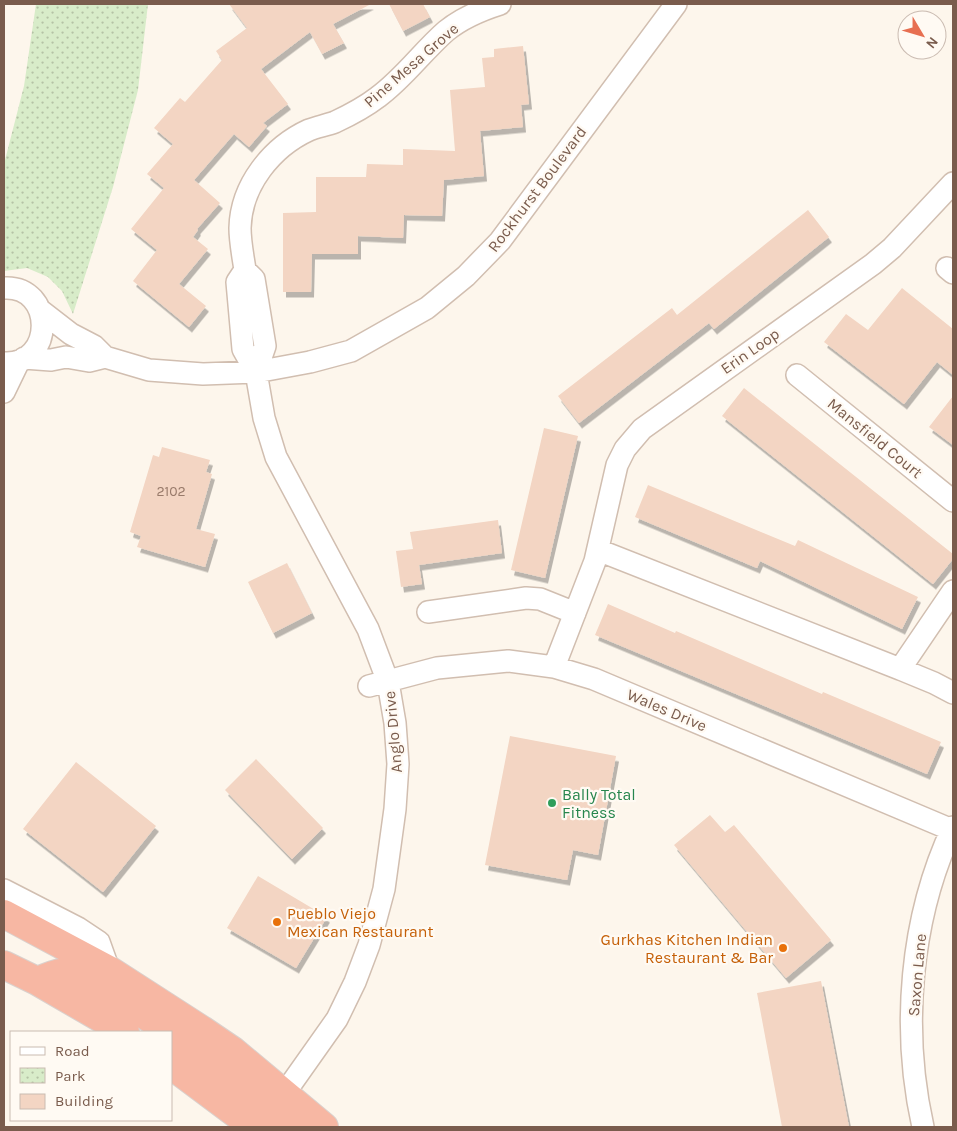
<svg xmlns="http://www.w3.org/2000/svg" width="957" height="1131" font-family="Karla,sans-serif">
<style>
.park{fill:url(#park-dots)}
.building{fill:#f3d5c3;filter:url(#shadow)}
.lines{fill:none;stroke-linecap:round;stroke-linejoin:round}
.street-casing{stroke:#d1beb0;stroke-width:24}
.highway-casing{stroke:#dad1cd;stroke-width:30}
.street{stroke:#fff;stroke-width:21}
.highway{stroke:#f7b7a3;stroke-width:28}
.leisure-dot{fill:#2e9e5b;stroke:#fffaf3;stroke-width:2}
.food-dot{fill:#e8710a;stroke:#fffaf3;stroke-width:2}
.labels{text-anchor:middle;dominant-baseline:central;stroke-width:4.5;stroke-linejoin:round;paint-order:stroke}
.number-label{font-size:14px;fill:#987a6a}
.street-label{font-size:16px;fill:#7a5c4d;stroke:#fffaf3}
.leisure-label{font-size:16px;fill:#27864d;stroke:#fffaf3;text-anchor:start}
.food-label{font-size:16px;fill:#c56008;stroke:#fffaf3;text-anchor:start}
</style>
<defs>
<pattern id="park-dots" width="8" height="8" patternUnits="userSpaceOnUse" patternTransform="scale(1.25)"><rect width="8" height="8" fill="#d8ecc9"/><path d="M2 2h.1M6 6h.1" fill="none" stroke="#b4c2a5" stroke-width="1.8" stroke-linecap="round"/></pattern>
<filter id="shadow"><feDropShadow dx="3" dy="5.5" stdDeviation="0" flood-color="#0004"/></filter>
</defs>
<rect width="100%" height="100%" fill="#fdf6ec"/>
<path class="park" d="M 36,4 L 148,4 L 138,90 L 113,187 L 73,314 L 62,291 L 48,277 L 27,268 L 4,271 L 4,164 L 24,86 Z"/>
<path class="building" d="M 229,4 L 371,4 L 333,24 L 344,43 L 322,54 L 310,32 L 261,69 L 288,104 L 263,123 L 267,126 L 249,147 L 234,134 L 194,180 L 220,203 L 197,229 L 198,230 L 193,237 L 208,249 L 179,284 L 206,306 L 189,327 L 133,281 L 157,250 L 131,229 L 164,188 L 147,174 L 173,144 L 154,128 L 180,98 L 185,102 L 222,60 L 216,51 L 247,28 Z
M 389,4 L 423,4 L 430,17 L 403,31 Z
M 523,46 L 529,104 L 521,105 L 523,127 L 480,131 L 484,176 L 444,180 L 442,216 L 404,215 L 403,238 L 358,236 L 358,254 L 312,254 L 311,292 L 283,292 L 283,213 L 316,212 L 316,177 L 366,177 L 367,164 L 403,165 L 403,149 L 455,151 L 450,90 L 485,87 L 482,58 L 494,57 L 494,49 Z
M 808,210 L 829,237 L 714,329 L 709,323 L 579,423 L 558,396 L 672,308 L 677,315 Z
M 902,288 L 953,329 L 953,375 L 937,362 L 904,404 L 824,342 L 846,314 L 868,330 Z
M 744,388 L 953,554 L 953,559 L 933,584 L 722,416 Z
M 953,396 L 953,445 L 929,427 Z
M 544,428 L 578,436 L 545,578 L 511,570 Z
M 162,447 L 210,460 L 206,472 L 212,474 L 196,529 L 215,534 L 205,567 L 137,547 L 141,536 L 130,532 L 153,455 L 159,457 Z
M 648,485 L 795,546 L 798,540 L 918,597 L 902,629 L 760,561 L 757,568 L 635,517 Z
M 498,520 L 502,553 L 419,565 L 422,584 L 401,587 L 396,551 L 413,549 L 410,532 Z
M 287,563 L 312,613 L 273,633 L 248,582 Z
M 608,604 L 675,633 L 676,631 L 822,694 L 823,692 L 941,742 L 927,774 L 595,635 Z
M 510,736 L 616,756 L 598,855 L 573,850 L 567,880 L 485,865 Z
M 256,759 L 323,828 L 292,859 L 225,790 Z
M 76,762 L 156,826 L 103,892 L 23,829 Z
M 710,815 L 725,832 L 734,825 L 831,940 L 786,978 L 674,845 Z
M 258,876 L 327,917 L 296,968 L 227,928 Z
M 821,981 L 849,1127 L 782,1127 L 757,993 Z"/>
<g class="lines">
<defs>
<path id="street" d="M 947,268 L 953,273
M 245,270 L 237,282 L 243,349 L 256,372 L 264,418 L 276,457 L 368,629 L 388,682 L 395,723 L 398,764 L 395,809 L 384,889 L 369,945 L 355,982 L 337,1019 L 284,1094
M 4,288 C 55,285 55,366 4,363
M 40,310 L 71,334 L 94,346 L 105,357
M 24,358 L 51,360 L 66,357 L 89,361 L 105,357 L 149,370 L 203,374 L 256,372 L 310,362 L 351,351 L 427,308 L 466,276 L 500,241 L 676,4
M 256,372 L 265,346 L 254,279 L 245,270 C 243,256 240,242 240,228 C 241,185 272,147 309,130 C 317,127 327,125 335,122 C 350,115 365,107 378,97 C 404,78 422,52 446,31 C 462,18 481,10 500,4
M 797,375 L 953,501
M 4,392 L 19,361
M 598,550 L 900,669 L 953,591
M 428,612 L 526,598 L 540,599 L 575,613
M 554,667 L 595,561 L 617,465 L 625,449 L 642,429 L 873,264 L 892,248 L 953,183
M 900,669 L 934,683 L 953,693
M 369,686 L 437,668 L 508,661 L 554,667 L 594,679 L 952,830
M 4,890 L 78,928 L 99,942 L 109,970
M 923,1127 C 901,1029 910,918 953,827"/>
<path id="highway" d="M 4,914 L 109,970 L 202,1030 L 233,1051 L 324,1127
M 4,965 L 37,981 L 125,1032
M 37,981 C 46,978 57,972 67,972 C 83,972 142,1013 158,1024
M 171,1034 L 243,1088 L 290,1127
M 171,1065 L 254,1127"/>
</defs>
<use href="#street" class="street-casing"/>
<use href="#highway" class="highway-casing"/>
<use href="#street" class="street"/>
<use href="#highway" class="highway"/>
</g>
<circle class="leisure-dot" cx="552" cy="803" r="5"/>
<g class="food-dot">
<circle cx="277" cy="922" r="5"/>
<circle cx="783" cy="948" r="5"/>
</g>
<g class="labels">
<g class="number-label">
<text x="171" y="491">2102</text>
</g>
<g class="street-label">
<text transform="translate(411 65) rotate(-41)">Pine Mesa Grove</text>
<text transform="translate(537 189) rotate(-53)">Rockhurst Boulevard</text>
<text transform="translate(750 351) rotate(-35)">Erin Loop</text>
<text transform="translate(875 438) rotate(39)">Mansfield Court</text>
<text transform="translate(667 710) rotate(23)">Wales Drive</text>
<text transform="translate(393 732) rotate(-95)">Anglo Drive</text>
<text transform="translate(917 975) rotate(-85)">Saxon Lane</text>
</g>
<g class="leisure-label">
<text x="562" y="794">Bally Total<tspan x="562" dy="18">Fitness</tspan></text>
</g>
<g class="food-label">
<text x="287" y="913">Pueblo Viejo<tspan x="287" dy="18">Mexican Restaurant</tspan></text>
<text x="773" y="939" text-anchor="end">Gurkhas Kitchen Indian<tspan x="773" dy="18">Restaurant &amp; Bar</tspan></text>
</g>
</g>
<rect width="957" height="1131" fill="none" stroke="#7a5c4d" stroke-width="10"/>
<rect x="10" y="1031" width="162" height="90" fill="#fffaf3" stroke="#cabbb1"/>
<rect x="20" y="1047" width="25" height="8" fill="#ffffff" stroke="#cabbb1"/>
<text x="55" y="1056" font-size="15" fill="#7a5c4d">Road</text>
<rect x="20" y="1068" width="25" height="15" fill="url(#park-dots)" stroke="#cabbb1"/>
<text x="55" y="1081" font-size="15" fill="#7a5c4d">Park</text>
<rect x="20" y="1094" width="25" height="15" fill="#f3d5c3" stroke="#cabbb1"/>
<text x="55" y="1106" font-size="15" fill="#7a5c4d">Building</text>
<g transform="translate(922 35) rotate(128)"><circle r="24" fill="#fffaf3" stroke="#cabbb1"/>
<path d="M0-4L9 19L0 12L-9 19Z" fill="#e76f51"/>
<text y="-8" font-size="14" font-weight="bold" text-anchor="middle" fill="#7a5c4d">N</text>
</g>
</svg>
